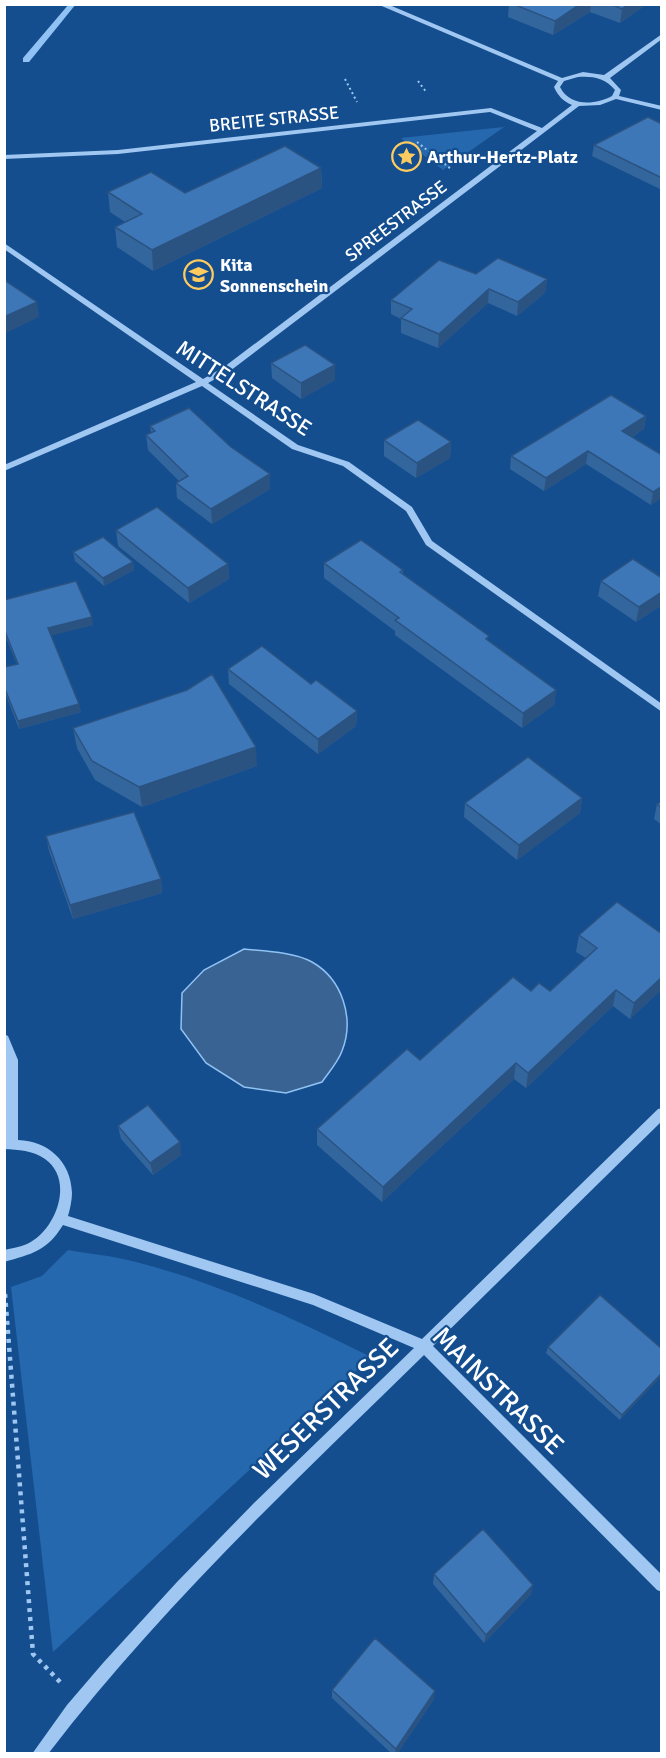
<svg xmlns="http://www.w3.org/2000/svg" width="666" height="1758" font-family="Signika,sans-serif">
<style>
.green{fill:#2668ae}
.water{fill:#396392;stroke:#91c2f4;stroke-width:1.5}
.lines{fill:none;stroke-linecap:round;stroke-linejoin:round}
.stream{fill:#91c2f4;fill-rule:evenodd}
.path-far1{stroke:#9fc7f1;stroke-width:2;stroke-dasharray:2 3;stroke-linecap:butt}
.path{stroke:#9fc7f1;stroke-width:4.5;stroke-dasharray:4 5;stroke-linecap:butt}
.minor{fill:#9fc7f1;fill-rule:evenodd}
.wall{fill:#34669e}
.shaded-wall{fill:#2b5381}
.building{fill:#3d77b8;stroke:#2b5381;stroke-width:1.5}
.labels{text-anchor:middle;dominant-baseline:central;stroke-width:4.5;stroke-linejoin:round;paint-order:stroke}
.far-street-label{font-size:18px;fill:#fff;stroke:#144e8f}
.far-poi-label{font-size:18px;font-weight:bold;fill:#fff;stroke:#144e8f;text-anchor:start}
.street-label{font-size:22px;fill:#fff;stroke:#144e8f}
.near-street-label{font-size:27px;fill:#fff;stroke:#144e8f}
</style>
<rect width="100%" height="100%" fill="#144e8f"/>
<path class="green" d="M 504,127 L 443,170 L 401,138 Z
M 68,1250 C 90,1254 114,1256 136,1262 C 218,1283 295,1319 371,1357 L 53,1652 L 11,1287 L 42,1276 Z"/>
<path class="water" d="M 244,949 C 264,951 295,952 312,962 C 342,979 355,1018 342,1051 C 338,1062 329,1072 322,1082 L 286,1093 L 244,1087 L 206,1063 L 181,1029 L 182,993 L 204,970 Z"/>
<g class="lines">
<path class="stream" d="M 69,4 L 76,4 L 29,62 L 23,62 L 23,58 Z"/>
<path class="path-far1" d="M 345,79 L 357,102
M 418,81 L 427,93
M 417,142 L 451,169"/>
<path class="path" d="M 5,1294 L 33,1654 L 61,1683"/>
<path class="minor" d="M 377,4 L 387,4 L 562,78 L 583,72 L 604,75 L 662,34 L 662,39 L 610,78 L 621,90 L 619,96 L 662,106 L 662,110 L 616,99 L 600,105 L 579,106 L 230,371 L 208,383 L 298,445 L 349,462 L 412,507 L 432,541 L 662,704 L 662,712 L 426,545 L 406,511 L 343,466 L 292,449 L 202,386 L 4,471 L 4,465 L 196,382 L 4,249 L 4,243 L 203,379 L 224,367 L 537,131 L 490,112 L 118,154 L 4,159 L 4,155 L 118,150 L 491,108 L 542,128 L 572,105 C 563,101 558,96 554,87 L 558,81 ZM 578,77 C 593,76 605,78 615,90 L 612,96 C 595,105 570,107 560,87 L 564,81 Z
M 4,1034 L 8,1036 L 18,1060 L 18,1140 C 48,1141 71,1161 72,1193 C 72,1200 70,1209 68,1216 L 314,1294 L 422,1339 L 658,1109 L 662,1108 L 662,1121 L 433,1346 L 662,1575 L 662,1592 L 657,1590 L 424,1355 C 293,1483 160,1608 48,1754 L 32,1754 L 67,1705 L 103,1663 L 177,1582 L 254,1503 L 414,1348 L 313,1305 L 63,1225 C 47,1251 32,1254 4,1262 L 4,1250 C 12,1248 20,1247 27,1244 C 56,1231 75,1180 45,1159 C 32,1150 19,1150 4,1149 L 4,1139 L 6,1139 L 6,1060 L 4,1055 Z"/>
</g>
<path class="wall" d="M 509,4 L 647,4 L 620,23 L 590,12 L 553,35 L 508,17 Z
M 662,124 L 662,190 L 592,156 L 594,145 Z
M 321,168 L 322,188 L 153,271 L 117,247 L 115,227 L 125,222 L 110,212 L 108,192 L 185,193 Z
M 476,274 L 547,279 L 545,293 L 517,316 L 488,303 L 438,348 L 401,333 L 401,319 L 391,314 L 391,300 Z
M 271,363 L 335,380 L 301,399 L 272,378 Z
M 646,416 L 644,429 L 632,437 L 662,455 L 651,505 L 586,464 L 544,491 L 510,469 L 511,456 Z
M 150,426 L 231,447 L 270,474 L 270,489 L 212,524 L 177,498 L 176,483 L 179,481 L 148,450 L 146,435 L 151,433 Z
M 384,440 L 451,442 L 450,458 L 416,478 L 384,456 Z
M 116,530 L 228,564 L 229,579 L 189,603 L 118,546 Z
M 73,552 L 133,562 L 134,570 L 104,586 L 75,561 Z
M 324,563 L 403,570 L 403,574 L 489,641 L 556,690 L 554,705 L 522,728 L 395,635 L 395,631 L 324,578 Z
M 662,578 L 662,605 L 636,622 L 598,596 L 601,581 Z
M 4,600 L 93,625 L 51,635 L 81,712 L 19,729 L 4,690 L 4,667 L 17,664 L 4,633 Z
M 228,669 L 357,711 L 356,726 L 318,754 L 229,684 Z
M 73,728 L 257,766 L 142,807 L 95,780 L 77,748 Z
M 582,798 L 580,813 L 517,860 L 464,817 L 465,803 Z
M 662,801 L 662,825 L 654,819 L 657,804 Z
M 46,836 L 161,879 L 162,893 L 73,919 L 49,851 Z
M 662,934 L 662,989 L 630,1019 L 613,1006 L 526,1088 L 514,1079 L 382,1202 L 317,1145 L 317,1129 L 420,1060 L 531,991 L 550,991 L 586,958 L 576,952 L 579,935 Z
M 118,1126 L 181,1155 L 153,1175 L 121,1139 Z
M 548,1347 L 662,1349 L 620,1420 L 546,1353 Z
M 434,1574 L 531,1594 L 484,1643 L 433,1584 Z
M 332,1690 L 434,1699 L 397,1754 L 392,1754 L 332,1698 Z"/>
<path class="shaded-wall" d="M 580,4 L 591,4 L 590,12 L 553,35 L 555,21 Z
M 628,4 L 647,4 L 620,23 L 622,9 Z
M 321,168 L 322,188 L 153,271 L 152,250 Z
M 547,279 L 545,293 L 517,316 L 518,302 Z
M 489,289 L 488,303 L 438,348 L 439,334 Z
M 37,302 L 39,317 L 4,334 L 4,317 Z
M 335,365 L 335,380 L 301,399 L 301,383 Z
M 646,416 L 644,429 L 620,444 L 622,431 Z
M 451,442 L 450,458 L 416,478 L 417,463 Z
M 588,451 L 586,464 L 544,491 L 546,478 Z
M 270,474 L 270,489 L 212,524 L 211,509 Z
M 662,486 L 662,498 L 651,505 L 653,492 Z
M 133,562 L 134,570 L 104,586 L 103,578 Z
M 228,564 L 229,579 L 189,603 L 188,588 Z
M 662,592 L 662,605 L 636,622 L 639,607 Z
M 92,617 L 93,625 L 50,636 L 48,628 Z
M 556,690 L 554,705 L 522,728 L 523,713 Z
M 79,704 L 81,712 L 19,729 L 18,721 Z
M 357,711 L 356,726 L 318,754 L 318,739 Z
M 256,747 L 257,766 L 142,807 L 139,787 Z
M 582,798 L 580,813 L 517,860 L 519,845 Z
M 161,879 L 162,893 L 73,919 L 70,905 Z
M 662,977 L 662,989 L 630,1019 L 634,1003 Z
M 616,990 L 613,1006 L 526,1088 L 528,1073 Z
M 516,1063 L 514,1079 L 382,1202 L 383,1187 Z
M 180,1142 L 181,1155 L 153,1175 L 150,1163 Z
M 662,1373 L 662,1376 L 620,1420 L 622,1415 Z
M 533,1585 L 531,1594 L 484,1643 L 486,1635 Z
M 435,1691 L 434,1699 L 397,1754 L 395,1754 L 396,1749 Z"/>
<path class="building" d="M 513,4 L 580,4 L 555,21 Z
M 611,4 L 628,4 L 622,9 Z
M 648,117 L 662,124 L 662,178 L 594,145 Z
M 285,146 L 321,168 L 152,250 L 115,227 L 142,214 L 108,192 L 151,172 L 185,193 Z
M 498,258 L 547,279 L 518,302 L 489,289 L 439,334 L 401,318 L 412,309 L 391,300 L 439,260 L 476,274 Z
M 4,280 L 37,302 L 4,317 Z
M 305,345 L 335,365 L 301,383 L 271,363 Z
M 611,395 L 646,416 L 622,431 L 662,455 L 662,486 L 653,492 L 588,451 L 546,478 L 511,456 Z
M 189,408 L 231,447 L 270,474 L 211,509 L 176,483 L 188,476 L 146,435 L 155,431 L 150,426 Z
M 418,420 L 451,442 L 417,463 L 384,440 Z
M 157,507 L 228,564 L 188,588 L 116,530 Z
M 103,537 L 133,562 L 103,578 L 73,552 Z
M 361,540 L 403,570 L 400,572 L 489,636 L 486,639 L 556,690 L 523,713 L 395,620 L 399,618 L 324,563 Z
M 633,559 L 662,578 L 662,592 L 639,607 L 601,581 Z
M 76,581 L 92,617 L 48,628 L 79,704 L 18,721 L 4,687 L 4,667 L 18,664 L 4,629 L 4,600 Z
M 262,646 L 311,684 L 316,680 L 357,711 L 318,739 L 228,669 Z
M 212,674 L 256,747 L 139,787 L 92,761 L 73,728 L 187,690 Z
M 528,757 L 582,798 L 519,845 L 465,803 Z
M 662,801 L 662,808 L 657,804 Z
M 134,812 L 161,879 L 70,905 L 46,836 Z
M 617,902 L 662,934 L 662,977 L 634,1003 L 616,990 L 528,1073 L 516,1063 L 383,1187 L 317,1129 L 407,1049 L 420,1060 L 513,977 L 531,991 L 539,983 L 550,991 L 597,948 L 579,935 Z
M 148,1105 L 180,1142 L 150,1163 L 118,1126 Z
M 600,1295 L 662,1349 L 662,1373 L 622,1415 L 548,1347 Z
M 483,1529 L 533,1585 L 486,1635 L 434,1574 Z
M 375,1638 L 435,1691 L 396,1749 L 332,1690 Z"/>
<defs>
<symbol id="sight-ring" viewBox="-11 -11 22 22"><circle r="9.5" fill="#144e8f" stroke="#ffcb5e" stroke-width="1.5"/><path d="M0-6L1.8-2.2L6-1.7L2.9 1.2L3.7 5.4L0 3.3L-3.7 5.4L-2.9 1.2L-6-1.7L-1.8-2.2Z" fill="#ffcb5e"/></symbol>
<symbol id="school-ring" viewBox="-11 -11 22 22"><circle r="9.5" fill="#144e8f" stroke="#ffcb5e" stroke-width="1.5"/><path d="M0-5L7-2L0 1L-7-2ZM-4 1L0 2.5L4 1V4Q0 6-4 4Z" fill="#ffcb5e"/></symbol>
</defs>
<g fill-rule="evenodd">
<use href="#sight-ring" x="390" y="140" width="33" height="33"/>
<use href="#school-ring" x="182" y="258" width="33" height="33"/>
</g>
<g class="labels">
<g class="far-street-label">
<text transform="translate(274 119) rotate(-6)">BREITE STRASSE</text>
<text transform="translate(396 221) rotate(-37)">SPREESTRASSE</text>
</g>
<g class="far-poi-label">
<text x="427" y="157">Arthur-Hertz-Platz</text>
<text x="220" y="265">Kita<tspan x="220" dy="21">Sonnenschein</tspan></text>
</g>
<g class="street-label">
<text transform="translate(244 388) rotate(33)">MITTELSTRASSE</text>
</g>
<g class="near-street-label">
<text transform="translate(498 1391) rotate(44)">MAINSTRASSE</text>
<text transform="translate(326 1409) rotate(-44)">WESERSTRASSE</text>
</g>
</g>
<rect width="666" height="1758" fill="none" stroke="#ffffff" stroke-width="12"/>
</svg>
